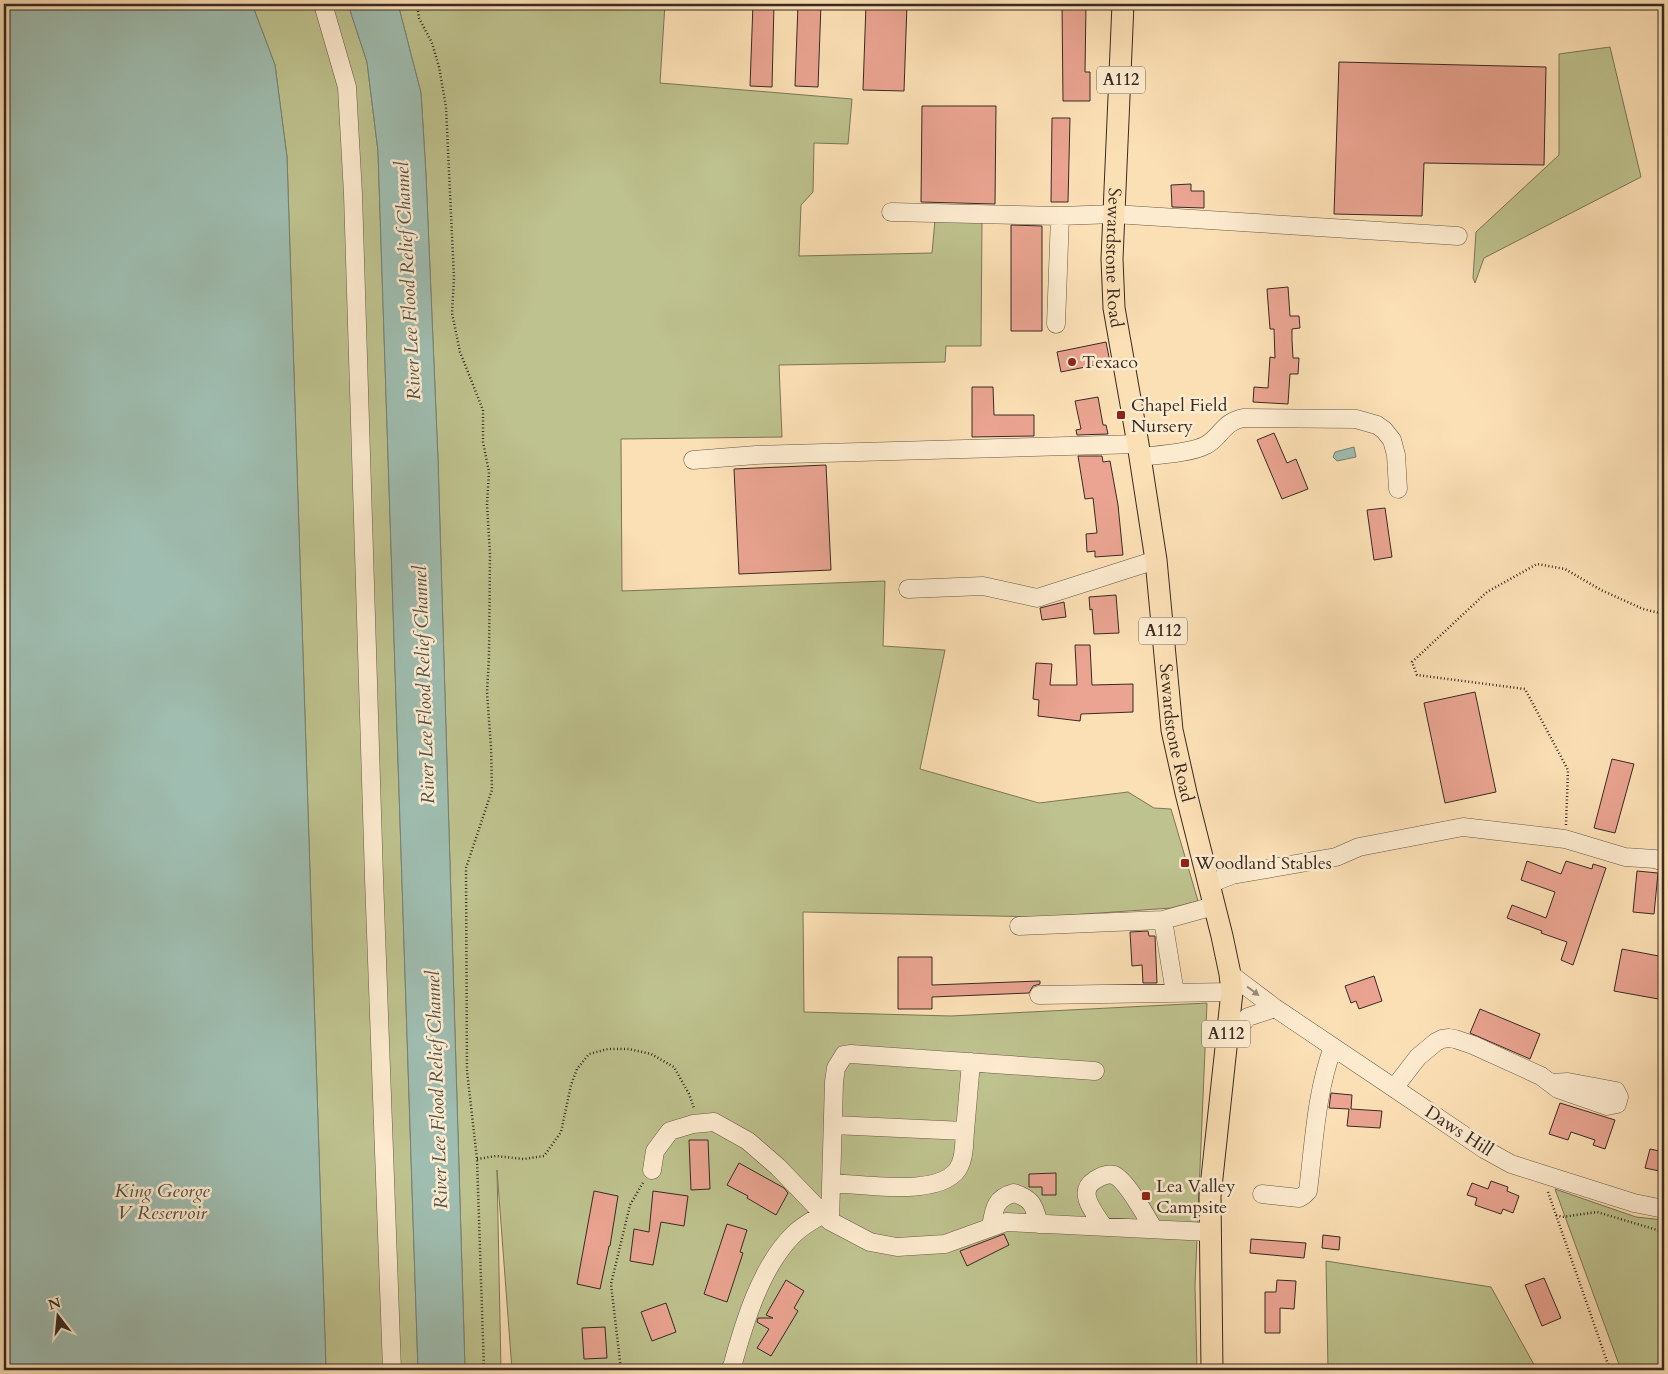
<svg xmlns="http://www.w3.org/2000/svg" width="1668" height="1374" font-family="Cardo,serif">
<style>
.green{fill:#bec28e;stroke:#7b7659}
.water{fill:#9fbdb0;stroke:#768278}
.building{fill:#eaa491;stroke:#382a24}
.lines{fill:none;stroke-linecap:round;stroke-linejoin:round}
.minor-casing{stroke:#695848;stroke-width:19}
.major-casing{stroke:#382a24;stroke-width:23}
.path{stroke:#382a24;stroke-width:2.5;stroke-dasharray:1 2.5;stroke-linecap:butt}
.minor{stroke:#fdebcf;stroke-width:18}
.major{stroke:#fce0b5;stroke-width:21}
.oneway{fill:#9a8a7a}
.poi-dot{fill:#8f2418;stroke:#fdebcf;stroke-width:2}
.labels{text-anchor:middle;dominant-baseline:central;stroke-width:5;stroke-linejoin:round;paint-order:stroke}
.shield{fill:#fdebcf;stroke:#736457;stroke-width:1}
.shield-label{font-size:16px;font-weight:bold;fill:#382a24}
.street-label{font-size:18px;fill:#382a24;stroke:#fdebcf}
.poi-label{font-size:18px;fill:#382a24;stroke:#fdebcf;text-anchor:start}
.water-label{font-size:19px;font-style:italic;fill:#524f47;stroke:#fdebcf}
</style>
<rect width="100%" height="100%" fill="#fce0b5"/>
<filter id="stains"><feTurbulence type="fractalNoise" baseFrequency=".004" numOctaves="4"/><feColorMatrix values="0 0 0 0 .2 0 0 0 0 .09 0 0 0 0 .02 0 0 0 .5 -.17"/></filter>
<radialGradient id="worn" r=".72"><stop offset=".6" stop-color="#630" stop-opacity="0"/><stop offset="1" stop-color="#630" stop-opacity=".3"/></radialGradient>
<path class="green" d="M 252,4 L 348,4 L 367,62 L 378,151 L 418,1370 L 326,1370 L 287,157 L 275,65 Z
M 398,4 L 665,4 L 660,83 L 852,99 L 848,144 L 814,143 L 813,192 L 801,205 L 799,256 L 932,253 L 935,220 L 982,220 L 981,346 L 946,346 L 945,362 L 779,365 L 782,437 L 621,439 L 622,591 L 885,581 L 883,646 L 945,650 L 920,769 L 1039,803 L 1128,792 L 1154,808 L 1171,809 L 1198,901 L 1171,908 L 1042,917 L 803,912 L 804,1012 L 951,1016 L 1207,1003 L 1195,1286 L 1197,1370 L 512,1370 L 497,1170 L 501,1370 L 465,1370 L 438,460 L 426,175 L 421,93 Z
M 1610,47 L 1641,177 L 1484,258 L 1475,283 L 1473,278 L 1476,232 L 1559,155 L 1559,54 Z
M 1555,1189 L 1636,1217 L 1664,1220 L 1664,1370 L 1621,1370 Z
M 1326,1261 L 1491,1287 L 1537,1370 L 1328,1370 Z"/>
<path class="water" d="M 4,4 L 252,4 L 275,65 L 287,157 L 326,1370 L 4,1370 Z
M 348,4 L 398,4 L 421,93 L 426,175 L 438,460 L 465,1370 L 418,1370 L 378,151 L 367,62 Z
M 1354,447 L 1356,457 L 1337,461 L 1333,457 L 1335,452 Z"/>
<path class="building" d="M 753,4 L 774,4 L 772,87 L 750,86 Z
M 798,4 L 821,4 L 818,87 L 795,86 Z
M 866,4 L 907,4 L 904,91 L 863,90 Z
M 1062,4 L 1086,4 L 1085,72 L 1090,72 L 1090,101 L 1063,101 Z
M 1339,62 L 1546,67 L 1544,165 L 1424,163 L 1422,216 L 1334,214 Z
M 922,106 L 996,106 L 995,204 L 921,202 Z
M 1052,118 L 1070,118 L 1068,202 L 1051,202 Z
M 1191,184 L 1191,191 L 1204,191 L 1204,208 L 1172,207 L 1171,185 Z
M 1011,225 L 1042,226 L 1042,331 L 1011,331 Z
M 1288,287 L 1290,316 L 1299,316 L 1300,328 L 1292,329 L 1292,340 L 1293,358 L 1299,358 L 1298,374 L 1290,374 L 1288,404 L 1253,402 L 1254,387 L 1268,388 L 1270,357 L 1275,358 L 1274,329 L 1270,329 L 1267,289 Z
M 1106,342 L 1110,362 L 1061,372 L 1057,352 Z
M 972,387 L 993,387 L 994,415 L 1034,415 L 1034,436 L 972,437 Z
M 1098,397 L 1103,425 L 1106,425 L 1108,434 L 1077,435 L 1076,430 L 1081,429 L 1075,401 Z
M 1274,433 L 1287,463 L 1296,459 L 1308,489 L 1282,499 L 1257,440 Z
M 1078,456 L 1102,456 L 1103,462 L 1110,461 L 1118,505 L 1123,555 L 1095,557 L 1095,551 L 1087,552 L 1086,534 L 1097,533 L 1093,498 L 1085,499 Z
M 826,465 L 831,570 L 739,574 L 734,469 Z
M 1385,508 L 1392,557 L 1374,560 L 1367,510 Z
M 1116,595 L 1119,633 L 1094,634 L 1092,609 L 1090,610 L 1089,597 Z
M 1064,602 L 1066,617 L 1042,620 L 1040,608 Z
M 1075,645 L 1090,645 L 1092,685 L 1133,684 L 1133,712 L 1081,714 L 1080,721 L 1038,716 L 1039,700 L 1033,699 L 1036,663 L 1052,664 L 1050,685 L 1077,685 Z
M 1475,692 L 1496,792 L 1445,803 L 1424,703 Z
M 1612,759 L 1634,764 L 1615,833 L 1594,828 Z
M 1527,861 L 1561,874 L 1566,861 L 1592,869 L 1593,864 L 1606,868 L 1573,965 L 1561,960 L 1567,942 L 1541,933 L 1542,931 L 1507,918 L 1512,905 L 1546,918 L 1555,892 L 1521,880 Z
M 1637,871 L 1658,873 L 1654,914 L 1633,912 Z
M 1148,931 L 1149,936 L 1155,936 L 1157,983 L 1143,983 L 1142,965 L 1132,966 L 1130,932 Z
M 1622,949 L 1664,957 L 1664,1000 L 1614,991 Z
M 898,957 L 932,957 L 932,985 L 1040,981 L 1040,984 L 1033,986 L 1029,993 L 932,997 L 932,1009 L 898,1009 Z
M 1374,976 L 1382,1001 L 1359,1009 L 1356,1001 L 1351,1003 L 1345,986 Z
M 1480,1009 L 1540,1034 L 1530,1059 L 1470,1033 Z
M 1331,1093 L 1352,1095 L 1351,1109 L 1382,1111 L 1380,1128 L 1347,1126 L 1349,1109 L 1329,1108 Z
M 1560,1103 L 1615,1120 L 1605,1149 L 1593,1145 L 1595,1140 L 1571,1132 L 1568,1140 L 1549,1134 Z
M 689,1140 L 708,1140 L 710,1189 L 691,1190 Z
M 1650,1149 L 1664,1152 L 1664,1172 L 1645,1168 Z
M 739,1163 L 784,1188 L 788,1193 L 776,1215 L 747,1198 L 748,1196 L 727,1185 Z
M 1056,1173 L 1056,1195 L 1042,1195 L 1042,1187 L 1029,1187 L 1029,1174 Z
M 1491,1181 L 1508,1187 L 1507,1191 L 1519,1196 L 1513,1213 L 1503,1209 L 1501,1214 L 1475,1205 L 1477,1198 L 1467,1195 L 1472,1183 L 1488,1189 Z
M 594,1191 L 618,1196 L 610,1246 L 609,1246 L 600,1289 L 577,1284 Z
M 653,1191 L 688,1196 L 684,1226 L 661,1222 L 653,1265 L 630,1261 L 634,1229 L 649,1232 Z
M 727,1224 L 747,1230 L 740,1252 L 743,1253 L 727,1302 L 704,1294 Z
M 1004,1234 L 1009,1245 L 967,1266 L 960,1251 Z
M 1323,1235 L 1340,1237 L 1339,1250 L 1322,1248 Z
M 1251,1239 L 1306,1243 L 1304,1258 L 1250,1253 Z
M 1544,1278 L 1561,1318 L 1542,1326 L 1525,1285 Z
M 786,1280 L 804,1291 L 794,1308 L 798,1311 L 771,1356 L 757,1348 L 769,1329 L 757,1322 L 758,1318 L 773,1318 L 766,1315 Z
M 1277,1280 L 1296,1281 L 1294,1309 L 1280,1308 L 1280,1333 L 1265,1333 L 1265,1292 L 1276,1292 Z
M 666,1303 L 676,1332 L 652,1341 L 641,1312 Z
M 605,1327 L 607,1358 L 584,1359 L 582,1328 Z"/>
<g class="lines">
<defs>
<path id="minor" d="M 323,4 L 347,87 L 353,194 L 374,878 L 392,1370
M 891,212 L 1060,216
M 1056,324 L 1060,216 L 1114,214 L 1458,236
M 1140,457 C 1157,455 1192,453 1206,445 C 1221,437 1223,422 1243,418 L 1356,419 L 1377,425 L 1384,430 L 1392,440 L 1396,455 L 1398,489
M 693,460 L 756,455 L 1138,444
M 908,589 L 983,586 L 1037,598 L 1156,560
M 1209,884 L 1232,875 L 1336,857 L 1359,847 L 1463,827 L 1565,839 L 1625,857 L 1655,859 L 1664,862
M 1163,920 L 1175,993
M 1019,926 L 1163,920 L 1214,906
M 1230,974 L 1275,1008 L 1394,1088 L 1484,1149 L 1511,1164 L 1634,1203 L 1664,1209
M 1039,995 L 1232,992
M 1225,1043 L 1248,1017 L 1275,1008
M 1394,1088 L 1418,1057 L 1436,1042 L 1442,1039 L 1449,1038 L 1455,1039 L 1473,1045 L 1541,1076 L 1558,1089 L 1607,1106 L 1617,1104 L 1619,1097 L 1616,1091 L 1568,1082 L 1550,1083
M 833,1125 L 965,1131
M 652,1170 L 655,1151 L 670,1131 L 693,1124 L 714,1122 L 748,1141 L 778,1167 L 830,1221 L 870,1242 L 897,1247 L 945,1244 L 1006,1222 L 1209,1232
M 831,1183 C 862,1184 946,1199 960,1165 C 965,1155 964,1141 965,1131 C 967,1108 969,1085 971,1062
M 1262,1194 L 1299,1198 L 1304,1195 L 1308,1191 C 1314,1143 1316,1093 1333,1047
M 830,1221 L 834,1082 L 836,1068 L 844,1055 L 851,1054 L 1095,1071
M 1103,1226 C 1094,1212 1076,1192 1095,1180 C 1101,1176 1107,1173 1114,1175 C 1126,1180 1146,1216 1153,1228
M 991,1227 C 994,1209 995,1198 1014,1193 C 1033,1199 1034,1206 1039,1224
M 729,1370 L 732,1367 C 744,1323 761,1266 794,1234 C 802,1226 813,1220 823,1214"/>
<g id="major">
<path id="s1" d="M 1123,4 L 1112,259 L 1114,308 L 1138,444 L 1156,560 L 1172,730 L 1186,793 L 1222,936 L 1230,974 L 1232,992 L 1210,1196 L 1212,1370"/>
</g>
</defs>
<use href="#minor" class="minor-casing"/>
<use href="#major" class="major-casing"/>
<path class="path" d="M 417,4 L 419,18 L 432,43 L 439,67 L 446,107 L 454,278 L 452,313 L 460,352 L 483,410 L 483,442 L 489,472 L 487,504 L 490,554 L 489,657 L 487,692 L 491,747 L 492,790 L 466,868 L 467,1071 L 477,1159 L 484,1370
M 1566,825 L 1568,770 L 1525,689 L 1417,675 L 1412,662 L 1487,592 L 1537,564 L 1565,569 L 1601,590 L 1643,609 L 1664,614
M 477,1159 L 496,1156 L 524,1159 L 544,1156 L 561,1132 L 571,1085 L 577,1069 L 589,1054 L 608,1049 L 629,1049 L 651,1054 L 674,1067 L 689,1094 L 694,1108
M 1548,1192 L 1556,1215 L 1562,1217 L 1597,1212 L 1664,1232
M 1556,1215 L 1610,1370
M 621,1370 L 611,1284 L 630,1205 L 644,1181"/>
<use href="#minor" class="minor"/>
<use href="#major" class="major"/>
</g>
<defs><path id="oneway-solid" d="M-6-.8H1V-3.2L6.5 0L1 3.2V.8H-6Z" transform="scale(1.25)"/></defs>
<use class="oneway" href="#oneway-solid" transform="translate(1253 991) rotate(37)"/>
<g class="poi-dot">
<circle cx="1072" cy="362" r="5"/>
<rect x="1116" y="410" width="10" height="10" rx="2.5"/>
<rect x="1180" y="858" width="10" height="10" rx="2.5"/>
<rect x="1141" y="1191" width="10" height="10" rx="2.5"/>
</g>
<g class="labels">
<g class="shield">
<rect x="1097" y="66.5" width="48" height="27" rx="4"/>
<rect x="1139" y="617.5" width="48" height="27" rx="4"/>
<rect x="1202" y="1020.5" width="48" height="27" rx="4"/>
</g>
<g class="shield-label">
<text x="1121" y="80">A112</text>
<text x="1163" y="631">A112</text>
<text x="1226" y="1034">A112</text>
</g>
<g class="street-label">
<text stroke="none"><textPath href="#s1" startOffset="254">Sewardstone Road</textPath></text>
<text stroke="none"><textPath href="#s1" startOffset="734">Sewardstone Road</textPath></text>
<text transform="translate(1459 1131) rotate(33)">Daws Hill</text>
</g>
<g class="poi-label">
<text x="1082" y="362">Texaco</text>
<text x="1131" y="405">Chapel Field<tspan x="1131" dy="21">Nursery</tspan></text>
<text x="1195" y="863">Woodland Stables</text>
<text x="1156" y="1186">Lea Valley<tspan x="1156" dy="21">Campsite</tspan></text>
</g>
<g class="water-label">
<text transform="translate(408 281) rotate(-93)">River Lee Flood Relief Channel</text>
<text transform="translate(424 685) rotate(-92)">River Lee Flood Relief Channel</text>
<text transform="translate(437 1090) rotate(-92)">River Lee Flood Relief Channel</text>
<text x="162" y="1191">King George<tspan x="162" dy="22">V Reservoir</tspan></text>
</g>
</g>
<rect width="1668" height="1374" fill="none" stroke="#fce0b5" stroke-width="20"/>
<rect x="5" y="5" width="1658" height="1364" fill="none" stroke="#382a24" stroke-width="2.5"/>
<rect x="10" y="10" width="1648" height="1354" fill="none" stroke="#382a24"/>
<g transform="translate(58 1316) rotate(344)" stroke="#fdebcf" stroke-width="4" paint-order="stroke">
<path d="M0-4L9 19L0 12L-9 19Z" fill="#382a24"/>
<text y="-8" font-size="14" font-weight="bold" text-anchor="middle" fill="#382a24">N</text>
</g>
<rect width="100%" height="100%" filter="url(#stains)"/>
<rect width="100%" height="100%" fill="url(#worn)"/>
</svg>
